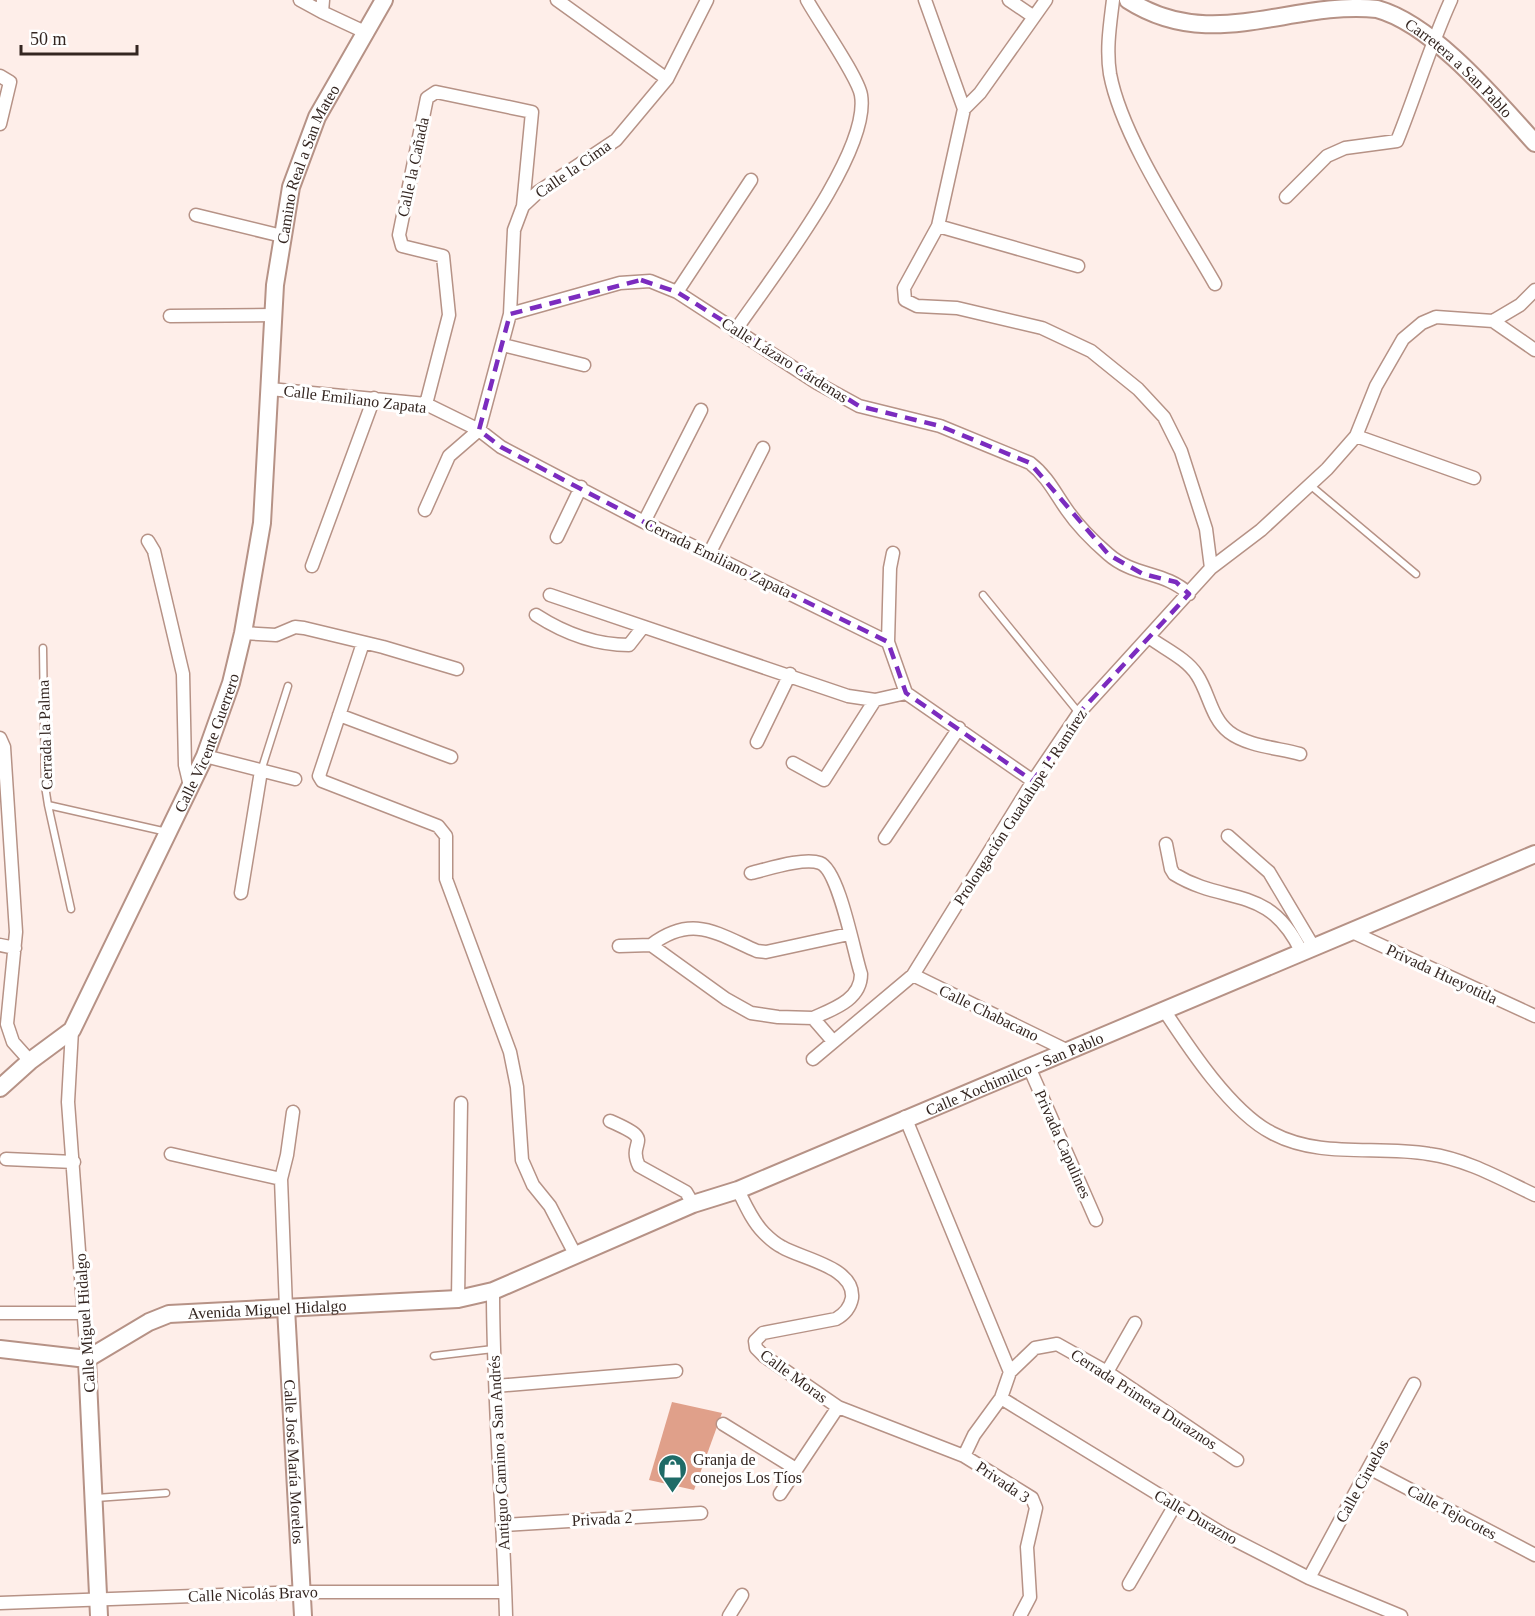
<svg xmlns="http://www.w3.org/2000/svg" width="1535" height="1616" font-family="Georgia,serif">
<style>
.forest{fill:#e0a08a}
.lines{fill:none;stroke-linecap:round;stroke-linejoin:round}
.lane-casing{stroke:#b69286;stroke-width:9}
.street-casing{stroke:#b69286;stroke-width:15}
.secondary-casing{stroke:#b69286;stroke-width:20}
.lane{stroke:#fff;stroke-width:6}
.street{stroke:#fff;stroke-width:12}
.secondary{stroke:#fff;stroke-width:16}
.marked{fill:none;stroke:#7b2cbf;stroke-width:4.5;stroke-dasharray:12 8;stroke-linejoin:round}
.labels{text-anchor:middle;dominant-baseline:central;stroke-width:6;stroke-linejoin:round;paint-order:stroke}
.street-label{font-size:16px;fill:#342621;stroke:#fff}
.poi-label{font-size:16px;fill:#342621;stroke:#fff;text-anchor:start}
</style>
<rect width="100%" height="100%" fill="#feeee9"/>
<path class="forest" d="M 672,1402 L 722,1413 L 694,1490 L 649,1480 Z"/>
<g class="lines">
<defs>
<path id="lane" d="M 1310,485 L 1416,574
M 983,595 L 1079,713
M 43,648 L 45,786 L 48,805 L 167,832
M 261,771 L 288,686
M 48,805 L 71,909
M 434,1356 L 493,1349
M 96,1498 L 166,1493"/>
<path id="street" d="M 300,0 L 322,12
M 323,0 L 322,12 L 367,33
M 557,0 L 667,79
M 925,0 L 964,109 L 938,226 L 904,288 L 905,300 L 917,306 L 957,308 L 1042,328 L 1091,351 L 1138,389 L 1164,417 L 1181,451 L 1206,529 L 1211,568
M 1009,0 L 1034,17
M 1113,0 C 1110,25 1106,49 1110,74 C 1122,138 1182,226 1215,284
M 0,76 L 10,82 L 0,124
M 964,109 L 980,93 L 1046,0
M 1286,197 L 1327,156 L 1345,148 L 1397,141 C 1416,94 1430,46 1451,0
M 196,215 L 282,236
M 938,226 L 1078,266
M 677,292 L 751,180
M 510,314 L 620,283 L 650,281 L 677,292 L 817,383 L 859,406 L 940,426 L 1030,463 C 1047,476 1055,493 1067,510 C 1078,526 1093,541 1108,554 C 1134,577 1165,571 1189,594
M 170,316 L 273,315
M 1493,321 L 1535,350
M 735,331 C 768,282 871,153 861,95 C 858,77 818,20 807,0
M 503,345 L 584,365
M 270,389 L 426,404 L 479,430 L 501,447 L 644,522 L 888,642 L 906,693 L 1033,781
M 426,404 L 449,315 L 443,256 L 402,246 L 399,235 L 427,98 L 436,92 L 532,112 L 523,206
M 1356,436 L 1474,478
M 425,510 L 449,456 L 479,430 L 510,314 L 514,230 L 523,206 L 538,192 L 616,140 L 667,79 L 707,0
M 644,522 L 701,410
M 557,537 L 581,487
M 148,541 L 154,551 L 183,674 L 185,765 L 190,786
M 709,554 L 763,448
M 312,566 L 374,398
M 550,595 L 848,696 L 875,700 L 906,693
M 536,615 C 564,633 595,645 629,645 L 643,627
M 243,633 L 276,635 L 295,627 L 304,628 L 383,647 L 457,669
M 1150,638 C 1165,649 1187,659 1197,675 C 1209,693 1211,718 1229,732 C 1247,746 1278,748 1300,754
M 888,642 L 890,568 L 893,553
M 363,643 L 319,776 L 322,781 L 438,826 L 446,836 L 446,879 L 510,1052 L 517,1087 L 522,1160 L 533,1185 L 550,1206 L 576,1256
M 339,715 L 451,757
M 0,738 L 4,747 L 16,932 L 7,1024 L 13,1042 L 30,1061
M 757,742 L 790,674
M 205,756 L 295,779
M 793,763 L 824,780 L 875,700
M 1228,836 L 1269,872 L 1313,946
M 885,838 L 959,728
M 1166,844 L 1171,869 L 1174,874 C 1226,906 1268,883 1301,951
M 751,873 C 768,869 804,857 820,863 C 839,870 854,953 861,974 C 861,1000 833,1009 813,1018
M 241,893 L 261,771
M 1350,931 L 1535,1016
M 0,945 L 15,948
M 651,945 C 692,914 716,933 757,951 L 766,952 L 849,934
M 619,946 L 651,945 L 726,999 L 751,1013 L 778,1017 L 813,1018 L 832,1040
M 913,975 L 1066,1050
M 1164,1010 C 1189,1048 1231,1112 1272,1133 C 1321,1159 1376,1145 1429,1154 C 1466,1159 1501,1179 1535,1195
M 72,1030 L 68,1102 L 87,1359
M 813,1059 L 913,975 L 1033,781 L 1079,713 L 1211,568 L 1261,530 L 1327,469 L 1356,436 L 1376,386 L 1403,339 L 1422,323 L 1436,317 L 1493,321 L 1520,305 L 1535,290
M 1029,1067 L 1096,1220
M 905,1117 L 1010,1372
M 610,1121 C 659,1142 626,1139 639,1166 L 686,1192 L 693,1204
M 171,1154 L 281,1179
M 6,1159 L 74,1162
M 738,1190 C 745,1204 752,1221 764,1233 C 769,1238 776,1244 782,1247 C 802,1259 855,1267 852,1298 C 850,1308 845,1314 836,1319 L 763,1333 L 755,1341 L 756,1348 L 764,1356 L 838,1407 L 964,1456 L 974,1435 L 1001,1398 L 1010,1372 L 1035,1348 L 1057,1344 L 1107,1372 L 1237,1460
M 493,1291 C 493,1399 503,1508 506,1616
M 458,1299 L 461,1103
M 286,1308 L 281,1179 L 287,1155 L 293,1112
M 0,1313 L 84,1313
M 1107,1372 L 1135,1323
M 496,1386 L 676,1371
M 1001,1398 L 1223,1534 L 1309,1578 L 1401,1616
M 723,1424 L 796,1469
M 964,1456 L 1032,1498 L 1036,1508 L 1027,1547 L 1030,1597 L 1020,1616
M 1369,1468 L 1535,1555
M 780,1494 L 838,1407
M 504,1525 L 701,1513
M 1309,1578 L 1414,1384
M 1129,1584 L 1175,1505
M 0,1603 L 303,1592 L 505,1592
M 729,1616 L 742,1595"/>
<g id="secondary">
<path id="s1" d="M 1128,0 C 1212,54 1290,0 1377,9 C 1433,24 1497,101 1535,143"/>
<path id="s2" d="M 0,1088 L 30,1061 L 72,1030 L 205,756 L 231,683 L 243,633 L 262,523 L 275,285 L 291,187 L 317,117 L 384,0"/>
<path id="s3" d="M 286,1308 L 303,1616"/>
<path d="M 0,1349 L 87,1359"/>
<path id="s4" d="M 87,1359 L 149,1322 L 169,1314 L 458,1299 L 493,1291 L 693,1204 L 738,1190 L 1535,854"/>
<path d="M 87,1359 L 99,1616"/>
</g>
</defs>
<use href="#lane" class="lane-casing"/>
<use href="#street" class="street-casing"/>
<use href="#secondary" class="secondary-casing"/>
<use href="#lane" class="lane"/>
<use href="#street" class="street"/>
<use href="#secondary" class="secondary"/>
</g>
<path class="marked" d="M 641,280 L 677,292 L 859,406 L 940,426 L 1030,463 L 1109,555 L 1143,574 L 1176,582 L 1189,594 L 1079,713 L 1033,781 L 906,693 L 888,642 L 644,522 L 501,447 L 479,430 L 510,314 Z"/>
<defs>
<symbol id="shop-pin" viewBox="-11 -11 22 30"><path d="M0 17L-7.5 6A9.5 9.5 0 1 1 7.5 6Z" fill="#1f6b67" stroke="#fff"/><path d="M-5-2.5h2.3a2.7 3.5 0 0 1 5.4 0H5L5.5 6h-11ZM-1.5-2.5h3a1.5 2.3 0 0 0-3 0Z" fill="#fff"/></symbol>
</defs>
<g fill-rule="evenodd">
<use href="#shop-pin" x="656" y="1452" width="33" height="45"/>
</g>
<g class="labels">
<g class="street-label">
<text stroke="none"><textPath href="#s1" startOffset="357">Carretera a San Pablo</textPath></text>
<text stroke="none"><textPath href="#s2" startOffset="1002">Camino Real a San Mateo</textPath></text>
<text transform="translate(413 167) rotate(-78)">Calle la Cañada</text>
<text transform="translate(573 169) rotate(-35)">Calle la Cima</text>
<text transform="translate(785 360) rotate(32)">Calle Lázaro Cárdenas</text>
<text transform="translate(355 399) rotate(7)">Calle Emiliano Zapata</text>
<text transform="translate(718 558) rotate(26)">Cerrada Emiliano Zapata</text>
<text transform="translate(45 735) rotate(-92)">Cerrada la Palma</text>
<text stroke="none"><textPath href="#s2" startOffset="410">Calle Vicente Guerrero</textPath></text>
<text transform="translate(1020 807) rotate(-57)">Prolongación Guadalupe I. Ramírez</text>
<text transform="translate(1442 974) rotate(25)">Privada Hueyotitla</text>
<text transform="translate(989 1013) rotate(26)">Calle Chabacano</text>
<text stroke="none"><textPath href="#s4" startOffset="984">Calle Xochimilco - San Pablo</textPath></text>
<text transform="translate(1063 1144) rotate(66)">Privada Capulines</text>
<text stroke="none"><textPath href="#s4" startOffset="192">Avenida Miguel Hidalgo</textPath></text>
<text transform="translate(85 1323) rotate(-94)">Calle Miguel Hidalgo</text>
<text transform="translate(794 1376) rotate(36)">Calle Moras</text>
<text transform="translate(1144 1399) rotate(33)">Cerrada Primera Duraznos</text>
<text transform="translate(499 1453) rotate(-93)">Antiguo Camino a San Andrés</text>
<text stroke="none"><textPath href="#s3" startOffset="154">Calle José María Morelos</textPath></text>
<text transform="translate(1362 1481) rotate(-61)">Calle Ciruelos</text>
<text transform="translate(1003 1482) rotate(34)">Privada 3</text>
<text transform="translate(1452 1512) rotate(28)">Calle Tejocotes</text>
<text transform="translate(1196 1517) rotate(30)">Calle Durazno</text>
<text transform="translate(602 1519) rotate(-3)">Privada 2</text>
<text transform="translate(253 1594) rotate(-2)">Calle Nicolás Bravo</text>
</g>
<g class="poi-label">
<text x="693" y="1459">Granja de<tspan x="693" dy="18">conejos Los Tíos</tspan></text>
</g>
</g>
<path d="M21 45v9h116v-9" fill="none" stroke="#342621" stroke-width="3"/>
<text x="30" y="45" font-size="18" fill="#342621" stroke="#ffffff" stroke-width="4.5" paint-order="stroke">50 m</text>
</svg>
